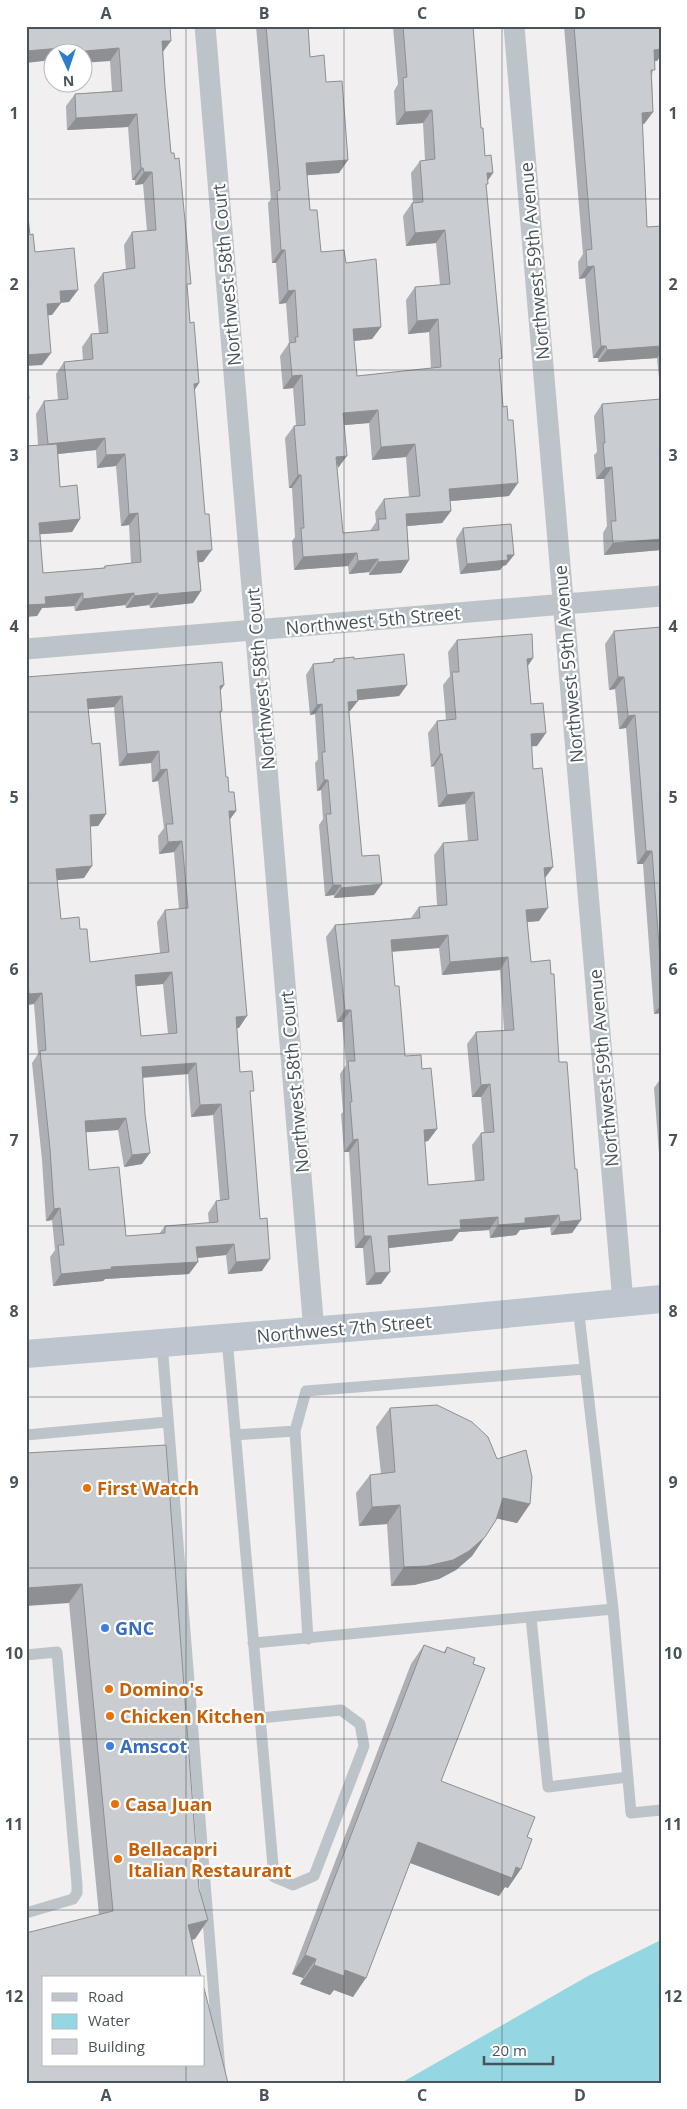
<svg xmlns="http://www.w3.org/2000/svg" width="687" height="2109" font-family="'Open Sans',sans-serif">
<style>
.water{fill:#94d7e2}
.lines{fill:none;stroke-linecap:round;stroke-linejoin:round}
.service{stroke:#bcc4ca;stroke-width:11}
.minor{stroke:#bcc4ca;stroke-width:21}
.secondary{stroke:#bdc6ce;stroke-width:28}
.wall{fill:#adafb4;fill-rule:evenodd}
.shaded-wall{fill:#8d8f92}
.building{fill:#c9ccd1;stroke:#8d8f92;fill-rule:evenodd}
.grid{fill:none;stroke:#49535a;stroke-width:1;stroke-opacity:0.55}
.food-dot{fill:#e8710a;stroke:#fff;stroke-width:2}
.shop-dot{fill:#3f7fe0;stroke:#fff;stroke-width:2}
.labels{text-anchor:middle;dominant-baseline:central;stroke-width:4.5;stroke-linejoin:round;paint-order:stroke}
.street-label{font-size:18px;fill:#49535a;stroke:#fff}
.food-label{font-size:18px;font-weight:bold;fill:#c56008;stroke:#fff;text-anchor:start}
.shop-label{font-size:18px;font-weight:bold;fill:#366cbe;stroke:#fff;text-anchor:start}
.neatline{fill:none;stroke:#49535a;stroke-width:2}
.grid-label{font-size:16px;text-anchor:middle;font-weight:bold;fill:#49535a}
</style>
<rect width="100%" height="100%" fill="#f1efef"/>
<path class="water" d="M 661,1940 L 661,2083 L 401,2083 L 588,1976 Z"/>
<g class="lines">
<path class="service" d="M 578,1306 L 613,1609 L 631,1813 L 661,1810
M 227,1338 L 274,1877 L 293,1885 L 314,1876 L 364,1746 L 360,1724 L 341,1710 L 260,1718
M 162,1343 L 221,2083
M 295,1431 L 306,1391 L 585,1369
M 26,1435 L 167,1422
M 235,1435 L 295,1431 L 308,1639
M 531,1617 L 548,1787 L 628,1777
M 253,1643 L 613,1609
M 26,1655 L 57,1652 L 77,1885 L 77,1893 L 73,1899 L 26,1913"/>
<path class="minor" d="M 205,26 L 314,1331
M 514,26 L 623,1302
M 26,649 L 661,596"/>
<path class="secondary" d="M 26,1354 L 433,1321 L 661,1299"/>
</g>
<path class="wall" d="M 26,26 L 170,30 L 163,52 L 165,87 L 171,153 L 187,289 L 190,323 L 199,383 L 194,391 L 203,562 L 199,562 L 201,591 L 193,603 L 150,608 L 149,605 L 126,608 L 125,605 L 75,611 L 74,606 L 42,608 L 37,616 L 38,445 L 36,414 L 44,401 L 58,400 L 56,374 L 64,362 L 83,360 L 82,347 L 91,334 L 99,334 L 94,285 L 103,273 L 126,270 L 124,245 L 132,232 L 147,231 L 143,184 L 135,185 L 135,180 L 132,180 L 128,127 L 67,130 L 66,106 L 75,94 L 112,91 L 110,61 L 82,52 L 52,52 ZM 96,450 L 97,468 L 116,466 L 121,526 L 129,525 L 131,563 L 105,566 L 103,568 L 43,573 L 40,534 L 72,532 L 80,519 L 60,487 L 58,454 Z
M 256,26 L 308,26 L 310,57 L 326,82 L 348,160 L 339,173 L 307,175 L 310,210 L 321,252 L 346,263 L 381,327 L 372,339 L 354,341 L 357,376 L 431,368 L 429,332 L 408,334 L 406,300 L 415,287 L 440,285 L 436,243 L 406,246 L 403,216 L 412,203 L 413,203 L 411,173 L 420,161 L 425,160 L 423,123 L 396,125 L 394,91 L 398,84 L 393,27 L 382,28 L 382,26 L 473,26 L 481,128 L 485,156 L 493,173 L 488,180 L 486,186 L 509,496 L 450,501 L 451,511 L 442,523 L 407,526 L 409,560 L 401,573 L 369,575 L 369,572 L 349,574 L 348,566 L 294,570 L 292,541 L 295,537 L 292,488 L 289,488 L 285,438 L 294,426 L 296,425 L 293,388 L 283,389 L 280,356 L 289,343 L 286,303 L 279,304 L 276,263 L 272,263 L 268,203 L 271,199 ZM 369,423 L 372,460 L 406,457 L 409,497 L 384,499 L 375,512 L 376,522 L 370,531 L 343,533 L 337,468 L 344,425 Z
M 564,26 L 661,26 L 659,58 L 657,61 L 655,61 L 652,75 L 653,112 L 644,124 L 642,124 L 647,227 L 661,226 L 661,399 L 657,358 L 598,362 L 598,358 L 593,358 L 585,278 L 579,279 L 578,262 L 583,254 Z
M 602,404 L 661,550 L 604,555 L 603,533 L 607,526 L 604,479 L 596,479 L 594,455 L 597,452 L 594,416 Z
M 463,528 L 514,555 L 506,565 L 503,566 L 500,570 L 460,574 L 456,539 Z
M 661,627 L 661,1013 L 654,1014 L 643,864 L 637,864 L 626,728 L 619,729 L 615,689 L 609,690 L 605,644 L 614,631 Z
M 457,640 L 533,658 L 528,666 L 531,704 L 537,746 L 531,746 L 533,769 L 553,867 L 545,878 L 539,921 L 527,922 L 531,962 L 559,1062 L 575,1169 L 581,1220 L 572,1233 L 551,1235 L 550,1227 L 520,1230 L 516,1235 L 490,1238 L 489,1230 L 459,1232 L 452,1241 L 389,1248 L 381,1284 L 366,1285 L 363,1248 L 355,1248 L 349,1152 L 344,1152 L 341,1114 L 343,1112 L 340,1074 L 346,1065 L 342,1022 L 337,1022 L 326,937 L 335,925 L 411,918 L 419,907 L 437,905 L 434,855 L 443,843 L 468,841 L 465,804 L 438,807 L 434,766 L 431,767 L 428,733 L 437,721 L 446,720 L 443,685 L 450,676 L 448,652 ZM 439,948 L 442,975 L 500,970 L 504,1030 L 476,1032 L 467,1044 L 472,1097 L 481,1097 L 484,1132 L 481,1133 L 472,1145 L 475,1181 L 428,1185 L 425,1142 L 428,1141 L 437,1129 L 422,1069 L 405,1056 L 395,986 L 392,952 Z
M 334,659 L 354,659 L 407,685 L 399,696 L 357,700 L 350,711 L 348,711 L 362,856 L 374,895 L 334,898 L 334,895 L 325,896 L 319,825 L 323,819 L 321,790 L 317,791 L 315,763 L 318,759 L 315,714 L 310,715 L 306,675 L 313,664 L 331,663 Z
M 26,677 L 224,685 L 220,691 L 222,711 L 220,714 L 226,777 L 229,792 L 236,811 L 230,819 L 239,1028 L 237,1028 L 240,1072 L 250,1096 L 262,1271 L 228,1274 L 226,1255 L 197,1258 L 189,1274 L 105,1279 L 103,1281 L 53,1286 L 50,1257 L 55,1250 L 52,1220 L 46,1221 L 42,1160 L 32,1063 L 38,1054 L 34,1004 L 26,1005 ZM 114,707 L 119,766 L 151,763 L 152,782 L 158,781 L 164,828 L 158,836 L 159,854 L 174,852 L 179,909 L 165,910 L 157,922 L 160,953 L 90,962 L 80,929 L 61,919 L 57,880 L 84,878 L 91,826 L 98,826 L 106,814 L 92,744 L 88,709 ZM 163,984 L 168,1034 L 141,1036 L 136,986 ZM 188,1074 L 191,1117 L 213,1115 L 220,1200 L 216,1201 L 208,1213 L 209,1223 L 165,1226 L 159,1234 L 126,1236 L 89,1170 L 86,1132 L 118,1130 L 124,1167 L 142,1164 L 143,1078 Z
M 661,1057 L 661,1167 L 660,1167 L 654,1088 L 661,1078 L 659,1060 Z
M 390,1408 L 497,1459 L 530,1504 L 517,1523 L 497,1518 L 472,1556 L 456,1570 L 439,1579 L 414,1585 L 391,1586 L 387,1524 L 359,1526 L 356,1493 L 370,1475 L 381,1474 L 376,1427 Z
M 166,1445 L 195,1939 L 191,1940 L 99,1915 L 69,1603 Z
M 424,1645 L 443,1653 L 447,1647 L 473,1664 L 441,1781 L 508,1888 L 505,1887 L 499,1896 L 410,1863 L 353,1997 L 334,1990 L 330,1995 L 300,1984 L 303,1978 L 292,1974 L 411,1664 Z"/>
<path class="shaded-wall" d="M 384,26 L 394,26 L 393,27 L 382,28 Z
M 162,41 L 171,41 L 162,53 Z
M 73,47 L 70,52 L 52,52 L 52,60 L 26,63 L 26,51 Z
M 119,48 L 110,61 L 82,63 L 82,52 L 73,52 Z
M 661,49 L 661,58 L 659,58 L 657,61 L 645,62 L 654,50 Z
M 432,110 L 423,123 L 396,125 L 405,112 Z
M 653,112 L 644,124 L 634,125 L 642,113 Z
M 137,114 L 128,127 L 67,130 L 76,118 Z
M 348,160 L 339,173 L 297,176 L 306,163 Z
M 141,168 L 143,168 L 135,180 L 132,180 Z
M 144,172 L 152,172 L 143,184 L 135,185 Z
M 487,173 L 493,173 L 484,186 Z
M 445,230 L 436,243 L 406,246 L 415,233 Z
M 281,250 L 285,250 L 276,263 L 272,263 Z
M 594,266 L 585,278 L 579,279 L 587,267 Z
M 78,290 L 69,302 L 51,304 L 60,291 Z
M 295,290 L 286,303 L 279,304 L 288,291 Z
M 61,303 L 52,315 L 39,316 L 47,304 Z
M 438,319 L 429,332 L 408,334 L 417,321 Z
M 381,327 L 372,339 L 344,342 L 353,329 Z
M 601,346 L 606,346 L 598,358 L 593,358 Z
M 661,346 L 661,353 L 657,358 L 598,362 L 607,350 Z
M 51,353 L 42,365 L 26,366 L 26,355 Z
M 302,375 L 293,388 L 283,389 L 292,376 Z
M 199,383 L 191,395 L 194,384 Z
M 378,410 L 369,423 L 334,426 L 343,413 Z
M 105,438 L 96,450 L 39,456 L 48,444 Z
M 415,444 L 406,457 L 372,460 L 381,447 Z
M 125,454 L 116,466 L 97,468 L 106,455 Z
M 347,456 L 338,468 L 336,457 Z
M 612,467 L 604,479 L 596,479 L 605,468 Z
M 298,475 L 301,475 L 292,488 L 289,488 Z
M 518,483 L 509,496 L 440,502 L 449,489 Z
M 451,511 L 442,523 L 397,527 L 406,514 Z
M 138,513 L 129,525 L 121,526 L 129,514 Z
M 80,519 L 72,532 L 30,535 L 39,523 Z
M 661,539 L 661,550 L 604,555 L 613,543 Z
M 212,550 L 203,562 L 189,563 L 197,551 Z
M 357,553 L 348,566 L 294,570 L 303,557 Z
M 507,555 L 514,555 L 506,565 L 503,566 L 500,570 L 460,574 L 467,564 Z
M 378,559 L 369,572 L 349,574 L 358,561 Z
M 409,560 L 401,573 L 369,575 L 378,562 Z
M 201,591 L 193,603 L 150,608 L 158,595 Z
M 83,593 L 74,606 L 42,608 L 37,616 L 26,617 L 26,605 L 45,597 Z
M 134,593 L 125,605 L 75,611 L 83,599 Z
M 158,593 L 149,605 L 126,608 L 134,596 Z
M 533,658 L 524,671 L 527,659 Z
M 618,677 L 624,677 L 615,689 L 609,690 Z
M 224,685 L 216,697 L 220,686 Z
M 407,685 L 399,696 L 349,701 L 357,690 Z
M 122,696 L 114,707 L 79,710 L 87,699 Z
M 358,701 L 350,711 L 340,712 L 348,702 Z
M 322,704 L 315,714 L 310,715 L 317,705 Z
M 635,715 L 626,728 L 619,729 L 628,716 Z
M 546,733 L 537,746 L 522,747 L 531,734 Z
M 159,751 L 151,763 L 119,766 L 127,754 Z
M 440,754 L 442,754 L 434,766 L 431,767 Z
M 167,769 L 158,781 L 152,782 L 160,770 Z
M 324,780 L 328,780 L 321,790 L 317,791 Z
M 474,792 L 465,804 L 438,807 L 447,795 Z
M 229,811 L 236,811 L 228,822 Z
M 106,814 L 98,826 L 82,827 L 90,815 Z
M 182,841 L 174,852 L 159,854 L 168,842 Z
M 646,851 L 652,851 L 643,864 L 637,864 Z
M 92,866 L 84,878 L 48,881 L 56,869 Z
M 553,867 L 544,879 L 544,868 Z
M 382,884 L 374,895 L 334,898 L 341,888 Z
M 333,885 L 341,885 L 334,895 L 325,896 Z
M 548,908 L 539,921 L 517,923 L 526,910 Z
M 448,935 L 439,948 L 383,952 L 391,940 Z
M 508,957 L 500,970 L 442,975 L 450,962 Z
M 172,972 L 163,984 L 127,987 L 135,975 Z
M 42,993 L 34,1004 L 26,1005 L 26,998 L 29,994 Z
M 661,1004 L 661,1013 L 654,1014 Z
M 345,1010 L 351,1010 L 342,1022 L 337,1022 Z
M 247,1016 L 239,1028 L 228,1029 L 236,1017 Z
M 196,1063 L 188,1074 L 134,1078 L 142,1067 Z
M 490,1084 L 481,1097 L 472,1097 L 481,1085 Z
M 221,1104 L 213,1115 L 191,1117 L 200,1105 Z
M 126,1118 L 118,1130 L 77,1133 L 85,1121 Z
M 437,1129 L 428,1141 L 415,1142 L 424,1130 Z
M 358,1139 L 349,1152 L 344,1152 L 353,1140 Z
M 150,1153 L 142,1164 L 124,1167 L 132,1155 Z
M 60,1208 L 52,1220 L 46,1221 L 54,1209 Z
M 559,1215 L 550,1227 L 520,1230 L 516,1235 L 490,1238 L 498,1225 L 525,1218 Z
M 498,1217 L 489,1230 L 459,1232 L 452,1241 L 380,1249 L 388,1236 L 460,1220 Z
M 581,1220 L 572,1233 L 551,1235 L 560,1222 Z
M 364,1236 L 371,1236 L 363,1248 L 355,1248 Z
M 234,1244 L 226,1255 L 188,1259 L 196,1247 Z
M 270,1259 L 262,1271 L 228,1274 L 236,1262 Z
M 198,1262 L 189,1274 L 105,1279 L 103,1281 L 53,1286 L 61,1274 L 111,1267 Z
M 390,1272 L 381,1284 L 366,1285 L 375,1273 Z
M 503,1498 L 530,1504 L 517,1523 L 490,1517 Z
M 400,1505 L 387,1524 L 359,1526 L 372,1507 Z
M 485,1537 L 472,1556 L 456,1570 L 439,1579 L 414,1585 L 391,1586 L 404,1567 Z
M 82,1584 L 69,1603 L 26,1606 L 26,1588 Z
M 418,1842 L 516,1867 L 521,1869 L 508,1888 L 505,1887 L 499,1896 L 405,1861 Z
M 208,1920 L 195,1939 L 174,1944 L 188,1925 Z
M 305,1955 L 316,1959 L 303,1978 L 292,1974 Z
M 314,1965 L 345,1970 L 366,1978 L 353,1997 L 334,1990 L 330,1995 L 300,1984 Z"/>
<path class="building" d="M 26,26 L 170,26 L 171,41 L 162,41 L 165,87 L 171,153 L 174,153 L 175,159 L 179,158 L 191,284 L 187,284 L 190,323 L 194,322 L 199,383 L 194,384 L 205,514 L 209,514 L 212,550 L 197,551 L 201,591 L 158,595 L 158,593 L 134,596 L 134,593 L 83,599 L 83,593 L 45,597 L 46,604 L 26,605 L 26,446 L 57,444 L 60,487 L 77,485 L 80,519 L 39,523 L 43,573 L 105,568 L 105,566 L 141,562 L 138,513 L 129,514 L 125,454 L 106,455 L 105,438 L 48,444 L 44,401 L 68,399 L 64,362 L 93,359 L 91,334 L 108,333 L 103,273 L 135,268 L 132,232 L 156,230 L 152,172 L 144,172 L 143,168 L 141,168 L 137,114 L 76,118 L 75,94 L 122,91 L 119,48 L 74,52 L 73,47 L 26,51 Z
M 266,26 L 308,26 L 310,57 L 324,55 L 326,82 L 342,81 L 348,160 L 306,163 L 310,210 L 317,210 L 321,252 L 344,250 L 346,263 L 376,259 L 381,327 L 353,329 L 357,376 L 441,367 L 438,319 L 417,321 L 415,287 L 450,284 L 445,230 L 415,233 L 412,203 L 423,202 L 420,161 L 435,159 L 432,110 L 405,112 L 403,78 L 407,77 L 403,26 L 473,26 L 481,128 L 483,128 L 485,156 L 491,155 L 493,173 L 487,173 L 488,184 L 486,184 L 502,358 L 499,359 L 503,407 L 507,406 L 508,420 L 513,420 L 518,483 L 449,489 L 451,511 L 406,514 L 409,560 L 378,562 L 378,559 L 358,561 L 357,553 L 303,557 L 301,528 L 304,528 L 301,475 L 298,475 L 294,426 L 305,425 L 302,375 L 292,376 L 289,343 L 296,342 L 295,337 L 298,337 L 295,290 L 288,291 L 285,250 L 281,250 L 277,191 L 280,190 ZM 378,410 L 381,447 L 415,444 L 420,496 L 384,499 L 386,519 L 378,519 L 379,530 L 343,533 L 336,457 L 347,456 L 343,413 Z
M 574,26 L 661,26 L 661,49 L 654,50 L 655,70 L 651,70 L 653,112 L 642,113 L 647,227 L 661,226 L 661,346 L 607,350 L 606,346 L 601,346 L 594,266 L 587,267 L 586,250 L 592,249 Z
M 26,208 L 27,208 L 30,235 L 33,234 L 35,252 L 74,248 L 78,290 L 60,291 L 61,303 L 47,304 L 51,353 L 26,355 Z
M 26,370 L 29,399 L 26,399 Z
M 661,399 L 661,539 L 613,543 L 611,521 L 616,521 L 612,467 L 605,468 L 603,443 L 605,443 L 602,404 Z
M 511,524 L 514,555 L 507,555 L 508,560 L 467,564 L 463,528 Z
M 661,627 L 661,973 L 652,851 L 646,851 L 635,715 L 628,716 L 624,677 L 618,677 L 614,631 Z
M 532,634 L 533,658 L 527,659 L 531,704 L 543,703 L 546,733 L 531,734 L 533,769 L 542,768 L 553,867 L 544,868 L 548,908 L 526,910 L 531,962 L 550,960 L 551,974 L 554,974 L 559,1062 L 567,1062 L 575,1169 L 577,1169 L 581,1220 L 560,1222 L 559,1215 L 525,1218 L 525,1223 L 498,1225 L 498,1217 L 460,1220 L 461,1229 L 388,1236 L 390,1272 L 375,1273 L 371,1236 L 364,1236 L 358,1139 L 353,1140 L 350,1102 L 352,1102 L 348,1061 L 355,1061 L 351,1010 L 345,1010 L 335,925 L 420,918 L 419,907 L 447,905 L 443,843 L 478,840 L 474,792 L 447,795 L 442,754 L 440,754 L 437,721 L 456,719 L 452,672 L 459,672 L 457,640 ZM 448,935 L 450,962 L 508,957 L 514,1030 L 476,1032 L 481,1085 L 490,1084 L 494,1132 L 481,1133 L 484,1180 L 428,1185 L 424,1130 L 437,1129 L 431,1068 L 422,1069 L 421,1055 L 405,1056 L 399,986 L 395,986 L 391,940 Z
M 404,654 L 407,685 L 357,690 L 358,701 L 348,702 L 362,856 L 379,855 L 382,884 L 341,888 L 341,885 L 333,885 L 326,814 L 331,814 L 328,780 L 324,780 L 322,752 L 325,752 L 322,704 L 317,705 L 313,664 L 334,662 L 334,659 L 354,657 L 354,659 Z
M 222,662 L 224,685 L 220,686 L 222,711 L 220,711 L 226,777 L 228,777 L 229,792 L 234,792 L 236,811 L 229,811 L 247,1016 L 236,1017 L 240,1072 L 252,1071 L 254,1091 L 250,1091 L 260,1219 L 267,1218 L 270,1259 L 236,1262 L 234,1244 L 196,1247 L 198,1262 L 111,1267 L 112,1269 L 61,1274 L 58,1245 L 64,1245 L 60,1208 L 54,1209 L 50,1149 L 40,1051 L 46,1050 L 42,993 L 29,994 L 26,965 L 26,677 ZM 122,696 L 127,754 L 159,751 L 160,770 L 167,769 L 173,824 L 166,824 L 168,842 L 182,841 L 188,908 L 165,910 L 169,952 L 90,962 L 87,929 L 80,929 L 79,917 L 61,919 L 56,869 L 92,866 L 90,815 L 106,814 L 100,743 L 92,744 L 87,699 ZM 172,972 L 177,1033 L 141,1036 L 135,975 ZM 196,1063 L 200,1105 L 221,1104 L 229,1199 L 216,1201 L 218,1222 L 165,1226 L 165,1233 L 126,1236 L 119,1167 L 89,1170 L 85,1121 L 126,1118 L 132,1155 L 150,1153 L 145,1114 L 142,1067 Z
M 437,1405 L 472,1422 L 488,1437 L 497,1459 L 526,1450 L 532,1477 L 530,1504 L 503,1498 L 496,1520 L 485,1537 L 469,1551 L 453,1560 L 427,1566 L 404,1567 L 400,1505 L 372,1507 L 370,1475 L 395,1472 L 390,1408 Z
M 166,1445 L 199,1889 L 208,1920 L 188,1925 L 201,1978 L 44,1978 L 44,2065 L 204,2065 L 204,1988 L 228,2083 L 26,2083 L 26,1933 L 113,1911 L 82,1584 L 26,1588 L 26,1453 Z
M 424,1645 L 445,1653 L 447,1647 L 475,1658 L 473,1664 L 485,1668 L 441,1781 L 535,1817 L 527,1837 L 532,1839 L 521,1869 L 516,1867 L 512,1878 L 418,1842 L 366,1978 L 345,1970 L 344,1976 L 314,1965 L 316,1959 L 305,1955 Z"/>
<path class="grid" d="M 186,26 L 186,1978M 344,26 L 344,2083M 502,26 L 502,2083M 26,199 L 661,199M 26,370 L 661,370M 26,541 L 661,541M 26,712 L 661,712M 26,883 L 661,883M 26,1054 L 661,1054M 26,1226 L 661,1226M 26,1397 L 661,1397M 26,1568 L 661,1568M 26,1739 L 661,1739M 26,1910 L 661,1910M 186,2065 L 186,2083"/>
<g class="food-dot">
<circle cx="87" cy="1488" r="5"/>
<circle cx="109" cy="1689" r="5"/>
<circle cx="110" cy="1716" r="5"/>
<circle cx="115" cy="1804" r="5"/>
<circle cx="118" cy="1859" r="5"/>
</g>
<g class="shop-dot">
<circle cx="105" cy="1628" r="5"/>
<circle cx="110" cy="1746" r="5"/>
</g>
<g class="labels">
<g class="street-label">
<text transform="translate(534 261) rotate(-95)">Northwest 59th Avenue</text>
<text transform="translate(226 275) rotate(-95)">Northwest 58th Court</text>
<text transform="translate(373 620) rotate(-5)">Northwest 5th Street</text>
<text transform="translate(568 664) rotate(-95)">Northwest 59th Avenue</text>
<text transform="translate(260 679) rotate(-95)">Northwest 58th Court</text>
<text transform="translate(603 1068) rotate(-95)">Northwest 59th Avenue</text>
<text transform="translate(294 1082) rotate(-95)">Northwest 58th Court</text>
<text transform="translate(344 1328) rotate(-5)">Northwest 7th Street</text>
</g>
<g class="food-label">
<text x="97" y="1488">First Watch</text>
<text x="119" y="1689">Domino's</text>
<text x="120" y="1716">Chicken Kitchen</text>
<text x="125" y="1804">Casa Juan</text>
<text x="128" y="1849">Bellacapri<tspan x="128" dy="21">Italian Restaurant</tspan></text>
</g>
<g class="shop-label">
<text x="115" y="1628">GNC</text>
<text x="120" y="1746">Amscot</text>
</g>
</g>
<rect width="687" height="2109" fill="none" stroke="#ffffff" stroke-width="55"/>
<rect x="42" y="1976" width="162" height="90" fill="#ffffff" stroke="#b6babd"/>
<rect x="52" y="1993" width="25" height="8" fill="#bdc6ce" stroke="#b6babd"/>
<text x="88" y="2002" font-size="15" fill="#49535a">Road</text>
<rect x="52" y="2014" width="25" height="15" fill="#94d7e2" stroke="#b6babd"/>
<text x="88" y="2026" font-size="15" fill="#49535a">Water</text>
<rect x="52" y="2039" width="25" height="15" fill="#c9ccd1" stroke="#b6babd"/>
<text x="88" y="2052" font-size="15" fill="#49535a">Building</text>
<g transform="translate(68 68) rotate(177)"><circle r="24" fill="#ffffff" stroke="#b6babd"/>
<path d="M0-4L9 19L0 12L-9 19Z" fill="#2d7ccd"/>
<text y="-8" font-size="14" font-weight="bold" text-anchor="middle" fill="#49535a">N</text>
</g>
<path d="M484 2056v8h69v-8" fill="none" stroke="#49535a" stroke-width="2.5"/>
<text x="492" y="2056" font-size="15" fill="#49535a" stroke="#ffffff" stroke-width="4" paint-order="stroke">20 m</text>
<rect x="28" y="28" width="632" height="2054" class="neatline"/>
<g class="grid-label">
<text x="106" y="19">A</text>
<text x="264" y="19">B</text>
<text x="422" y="19">C</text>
<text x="580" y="19">D</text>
<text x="14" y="119">1</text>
<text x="673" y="119">1</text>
<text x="14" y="290">2</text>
<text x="673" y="290">2</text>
<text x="14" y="461">3</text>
<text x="673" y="461">3</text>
<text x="14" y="632">4</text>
<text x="673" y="632">4</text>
<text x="14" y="803">5</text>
<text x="673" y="803">5</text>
<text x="14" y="975">6</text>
<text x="673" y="975">6</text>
<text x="14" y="1146">7</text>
<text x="673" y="1146">7</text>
<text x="14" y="1317">8</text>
<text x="673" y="1317">8</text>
<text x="14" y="1488">9</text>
<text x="673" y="1488">9</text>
<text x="14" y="1659">10</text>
<text x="673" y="1659">10</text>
<text x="14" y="1830">11</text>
<text x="673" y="1830">11</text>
<text x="14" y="2002">12</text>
<text x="673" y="2002">12</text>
<text x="106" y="2101">A</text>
<text x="264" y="2101">B</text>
<text x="422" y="2101">C</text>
<text x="580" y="2101">D</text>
</g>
</svg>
